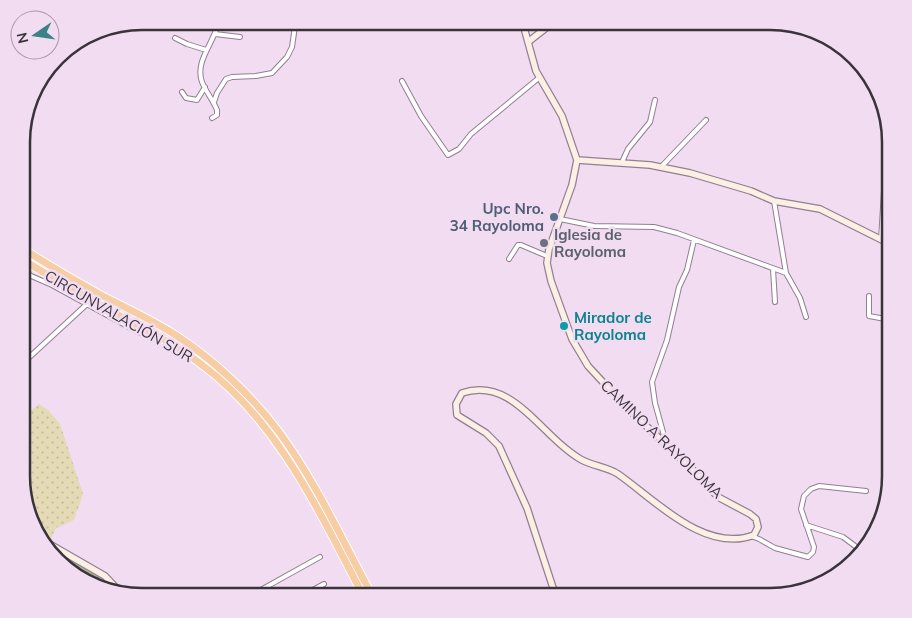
<svg xmlns="http://www.w3.org/2000/svg" width="912" height="618" font-family="Mulish,sans-serif">
<style>
.grass{fill:url(#grass-dots)}
.sand{fill:url(#sand-dots)}
.lines{fill:none;stroke-linecap:round;stroke-linejoin:round}
.street-casing{stroke:#927f92;stroke-width:6}
.secondary-casing{stroke:#927f92;stroke-width:8}
.highway-casing{stroke:#fff;stroke-width:9}
.street{stroke:#fff;stroke-width:4}
.secondary{stroke:#fcf0e4;stroke-width:5.5}
.highway{stroke:#f6cda4;stroke-width:7}
.service-dot{fill:#5c6f8a;stroke:#f1dcf1;stroke-width:2}
.worship-dot{fill:#6b7280;stroke:#f1dcf1;stroke-width:2}
.culture-dot{fill:#0f9aa8;stroke:#f1dcf1;stroke-width:2}
.labels{text-anchor:middle;dominant-baseline:central;stroke-width:5;stroke-linejoin:round;paint-order:stroke}
.service-label{font-size:15px;font-weight:bold;fill:#4e5e75;stroke:#f1dcf1;text-anchor:end}
.worship-label{font-size:15px;font-weight:bold;fill:#5b616d;stroke:#f1dcf1;text-anchor:start}
.street-label{font-size:15px;fill:#3b333c;stroke:#f1dcf1}
.culture-label{font-size:15px;font-weight:bold;fill:#0d838f;stroke:#f1dcf1;text-anchor:start}
.rim{fill:none;stroke:#3b333c;stroke-width:2.5}
</style>
<defs>
<pattern id="grass-dots" width="8" height="8" patternUnits="userSpaceOnUse" patternTransform="scale(1.25)"><rect width="8" height="8" fill="#a5bd89"/><path d="M2 2h.1M6 6h.1" fill="none" stroke="#889a71" stroke-width="1.8" stroke-linecap="round"/></pattern>
<pattern id="sand-dots" width="8" height="8" patternUnits="userSpaceOnUse" patternTransform="scale(1.25)"><rect width="8" height="8" fill="#e4dab5"/><path d="M2 2h.1M6 6h.1" fill="none" stroke="#c4bc9d" stroke-width="1.8" stroke-linecap="round"/></pattern>
</defs>
<rect width="100%" height="100%" fill="#f1dcf1"/>
<path class="grass" d="M 45,545 L 78,563 L 111,585 L 113,589 L 69,572 Z"/>
<path class="sand" d="M 39,404 L 48,410 L 60,424 L 83,494 L 74,520 L 56,528 L 50,541 L 36,533 L 22,492 L 22,418 Z"/>
<g class="lines">
<defs>
<path id="street" d="M 512,24 L 524,28
M 215,34 L 240,37
M 175,38 L 187,44 L 206,50
M 402,81 L 421,116 L 448,155 L 459,149 L 471,134 L 540,77
M 182,92 L 186,98 L 197,100 L 205,87
M 214,102 L 217,93 L 226,79 L 232,77 L 256,76 L 272,73 L 287,57 L 292,47 L 295,26
M 212,118 L 217,115 L 217,110 C 213,100 206,92 202,82 C 195,62 212,45 217,27
M 622,162 L 628,149 L 650,122 L 655,100
M 661,167 L 706,120
M 774,201 L 786,273 L 800,298 L 806,317
M 560,219 L 594,226 L 654,227 L 677,233 L 786,273
M 881,240 L 884,191 L 887,188 L 891,188
M 509,259 L 518,245 L 521,245 L 547,256
M 773,269 L 775,302
M 22,272 L 52,285 L 140,333 L 147,331
M 22,283 L 30,275
M 869,296 L 869,316 L 891,320
M 22,364 L 87,304
M 666,443 L 655,403 L 652,382 L 667,340 L 679,287 L 687,270 L 694,240
M 806,525 L 843,537 L 863,552
M 751,536 L 759,539 L 775,548 L 808,557 L 813,552 L 814,547 L 801,509 L 804,496 L 811,489 L 819,486 L 866,491
M 248,597 L 320,557
M 300,597 L 324,584"/>
<path id="secondary" d="M 523,24 L 536,71 L 562,116 L 577,160 L 572,185 L 549,249 L 547,263 L 551,281 L 572,339 L 588,366 L 626,407 L 694,471 L 718,497 L 750,514 L 756,519 L 758,527 L 754,535 C 705,554 654,499 618,474 C 607,467 593,466 582,460 C 578,458 574,455 570,452 C 537,428 509,377 462,393 L 456,404 L 457,415 L 486,433 L 499,446 L 527,508 L 556,597
M 528,42 L 551,24
M 577,160 L 650,165 L 690,173 L 751,191 L 774,201 L 820,209 L 884,241 L 891,246
M 39,538 L 105,576 L 119,591"/>
<path id="highway" d="M 22,248 C 48,265 74,280 101,295 C 126,308 153,320 177,336 C 214,360 253,397 279,432 C 316,482 343,542 373,597
M 22,259 C 51,278 81,294 111,311 C 142,328 174,343 202,365 C 279,422 320,514 364,597"/>
</defs>
<use href="#street" class="street-casing"/>
<use href="#secondary" class="secondary-casing"/>
<use href="#highway" class="highway-casing"/>
<use href="#street" class="street"/>
<use href="#secondary" class="secondary"/>
<use href="#highway" class="highway"/>
</g>
<circle class="service-dot" cx="554" cy="217" r="5"/>
<circle class="worship-dot" cx="544" cy="243" r="5"/>
<circle class="culture-dot" cx="564" cy="326" r="5"/>
<g class="labels">
<g class="service-label">
<text x="544" y="208">Upc Nro.<tspan x="544" dy="17">34 Rayoloma</tspan></text>
</g>
<g class="worship-label">
<text x="554" y="234">Iglesia de<tspan x="554" dy="17">Rayoloma</tspan></text>
</g>
<g class="street-label">
<text transform="translate(119 316) rotate(30)">CIRCUNVALACIÓN SUR</text>
<text transform="translate(662 439) rotate(44)">CAMINO A RAYOLOMA</text>
</g>
<g class="culture-label">
<text x="574" y="317">Mirador de<tspan x="574" dy="17">Rayoloma</tspan></text>
</g>
</g>
<path d="M0 0H912V618H0ZM142 30H770A112 112 0 0 1 882 142V476A112 112 0 0 1 770 588H142A112 112 0 0 1 30 476V142A112 112 0 0 1 142 30Z" fill="#f1dcf1" fill-rule="evenodd"/>
<path class="rim" d="M142 30H770A112 112 0 0 1 882 142V476A112 112 0 0 1 770 588H142A112 112 0 0 1 30 476V142A112 112 0 0 1 142 30Z"/>
<g transform="translate(35 35) rotate(257)"><circle r="24" fill="#f1dcf1" stroke="#a898a9"/>
<path d="M0-4L9 19L0 12L-9 19Z" fill="#3a8286"/>
<text y="-8" font-size="14" font-weight="bold" text-anchor="middle" fill="#3b333c">N</text>
</g>
</svg>
